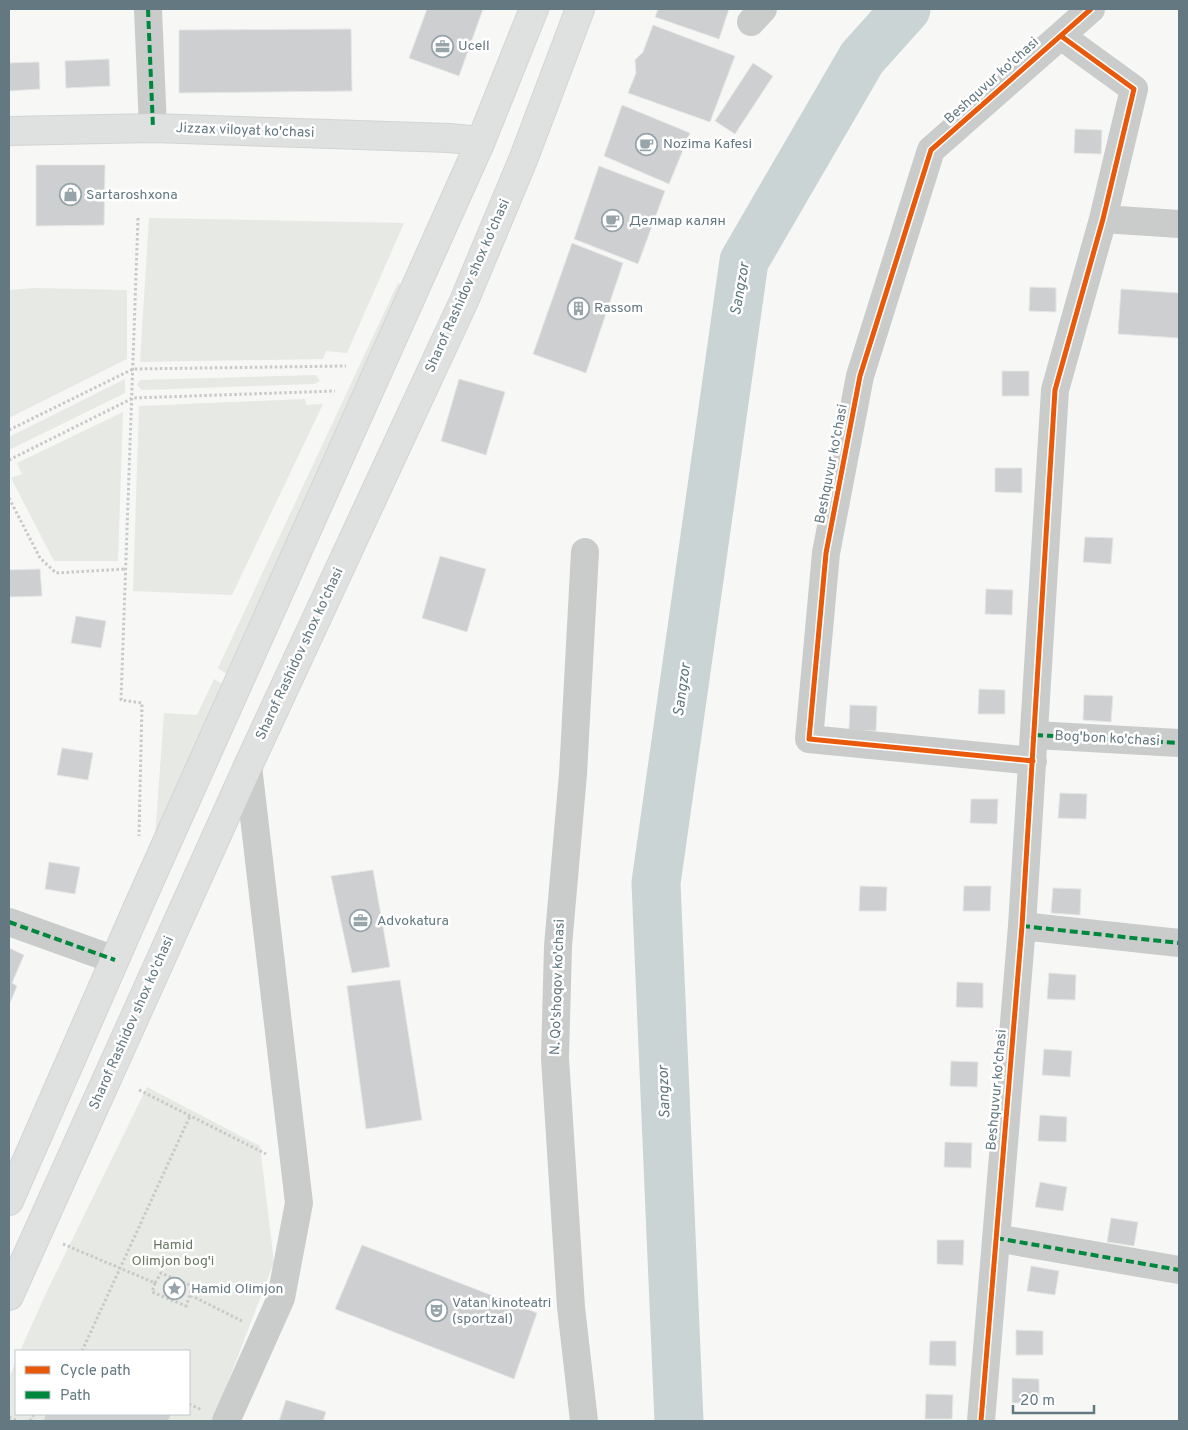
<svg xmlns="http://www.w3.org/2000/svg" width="1188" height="1430" font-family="Overpass,sans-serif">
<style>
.green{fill:#e6e9e4}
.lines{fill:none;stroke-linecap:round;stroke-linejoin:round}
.river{stroke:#cad4d5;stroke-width:49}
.building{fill:#cdcfd0;stroke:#e6e6e6}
.major-casing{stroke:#d3d4d4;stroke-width:30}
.path{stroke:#c8c9ca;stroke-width:3;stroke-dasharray:2.5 2.5;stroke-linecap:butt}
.minor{stroke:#cacccc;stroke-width:28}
.major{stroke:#dfe0e0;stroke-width:28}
.quiet{stroke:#00873e;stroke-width:4;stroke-dasharray:8 4;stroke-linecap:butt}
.cycleway-casing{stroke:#fff;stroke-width:8}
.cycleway{stroke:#e8590c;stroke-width:5}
.labels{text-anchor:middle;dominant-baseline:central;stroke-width:5;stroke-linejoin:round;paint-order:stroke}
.poi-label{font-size:14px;fill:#637880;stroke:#fff;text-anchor:start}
.street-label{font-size:14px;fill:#637880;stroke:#fff}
.park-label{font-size:14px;fill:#697862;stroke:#fff}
.water-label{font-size:15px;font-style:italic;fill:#5e777b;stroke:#fff}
</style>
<rect width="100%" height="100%" fill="#f7f7f6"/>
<path class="green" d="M 149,218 L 404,223 L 347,353 L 326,351 L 323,359 L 140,362 Z
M 398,283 L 409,288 L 233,679 L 218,668 Z
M 35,288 L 127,290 L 127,359 L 9,418 L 9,290 Z
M 316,375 L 320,381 L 314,384 L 142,390 L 137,385 L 140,380 Z
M 125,379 L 125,393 L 9,450 L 9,437 Z
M 305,399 L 306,405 L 323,404 L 232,595 L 133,591 L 139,406 Z
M 123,412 L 118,561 L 54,561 L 11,478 L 22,474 L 17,463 Z
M 214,679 L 229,688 L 154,852 L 164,713 L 197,715 Z
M 147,1087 L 260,1146 L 274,1262 L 213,1421 L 9,1421 L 9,1378 L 16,1361 L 16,1414 L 189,1414 L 189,1351 L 20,1351 L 48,1289 Z"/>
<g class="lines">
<path class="river" d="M 679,1421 L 656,883 L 744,261 L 862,58 L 906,9"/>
</g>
<path class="building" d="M 427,9 L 483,9 L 459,76 L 409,58 Z
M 658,9 L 729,9 L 719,39 L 655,17 Z
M 653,25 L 735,56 L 710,122 L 628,93 L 636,73 L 635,60 L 643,52 Z
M 351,29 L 352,91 L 179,93 L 179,30 Z
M 109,59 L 110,86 L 66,88 L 65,61 Z
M 39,62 L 40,89 L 9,91 L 9,63 Z
M 753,63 L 773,76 L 735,134 L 715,121 Z
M 622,105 L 690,133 L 669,184 L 604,156 Z
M 1075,129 L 1102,130 L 1101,154 L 1074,153 Z
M 36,165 L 105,165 L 104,225 L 36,226 Z
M 599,166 L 665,191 L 638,264 L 574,239 Z
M 572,243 L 623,263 L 586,373 L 533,354 Z
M 1030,287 L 1056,288 L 1056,312 L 1029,311 Z
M 1121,289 L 1179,293 L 1179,338 L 1118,334 Z
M 1002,371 L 1029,371 L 1029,396 L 1002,396 Z
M 459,379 L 505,392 L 486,455 L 441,441 Z
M 995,468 L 1022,468 L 1022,493 L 995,492 Z
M 1085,537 L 1113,538 L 1111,564 L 1083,562 Z
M 440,556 L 486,569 L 467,632 L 422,618 Z
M 40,569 L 42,596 L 9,597 L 9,570 Z
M 986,589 L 1013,590 L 1012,615 L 985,614 Z
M 76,616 L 106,621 L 101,648 L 71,643 Z
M 979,689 L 1005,690 L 1005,714 L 978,714 Z
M 1084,695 L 1113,696 L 1111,722 L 1083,720 Z
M 850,705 L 877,706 L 876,731 L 849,730 Z
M 62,748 L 93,753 L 88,780 L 57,775 Z
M 1060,793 L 1087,794 L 1086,819 L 1058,818 Z
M 971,799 L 998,799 L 997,824 L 970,823 Z
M 49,862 L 80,867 L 75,894 L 45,889 Z
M 373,870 L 390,967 L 352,973 L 331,876 Z
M 860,886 L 887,887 L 886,911 L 859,911 Z
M 964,886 L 991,886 L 990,911 L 963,911 Z
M 1053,888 L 1081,889 L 1080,915 L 1051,913 Z
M 9,948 L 24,955 L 12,983 L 17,986 L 10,1003 Z
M 1049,973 L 1076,975 L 1075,1000 L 1047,999 Z
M 400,980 L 422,1120 L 366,1129 L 347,986 Z
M 957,982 L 983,983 L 983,1008 L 956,1007 Z
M 1044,1049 L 1072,1051 L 1070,1077 L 1042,1075 Z
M 951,1061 L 978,1062 L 977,1087 L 950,1086 Z
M 1040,1115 L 1067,1117 L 1066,1142 L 1038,1141 Z
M 945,1142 L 972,1143 L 971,1168 L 944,1167 Z
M 1040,1182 L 1067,1187 L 1063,1211 L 1035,1207 Z
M 1111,1218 L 1138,1222 L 1134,1246 L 1107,1242 Z
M 937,1240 L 964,1240 L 963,1265 L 937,1264 Z
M 362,1245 L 537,1313 L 514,1379 L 335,1309 Z
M 1031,1266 L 1059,1271 L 1055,1295 L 1027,1291 Z
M 1016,1330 L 1043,1331 L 1043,1355 L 1016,1355 Z
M 930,1341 L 956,1341 L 956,1366 L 929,1365 Z
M 1012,1378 L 1039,1379 L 1039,1403 L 1012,1403 Z
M 926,1394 L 953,1395 L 952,1419 L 925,1419 Z
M 286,1400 L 326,1412 L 323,1421 L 279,1421 Z
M 46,1414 L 169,1414 L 171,1415 L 168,1421 L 43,1421 Z"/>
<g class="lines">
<defs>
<path id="major" d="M 9,131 L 153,128 L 449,138 L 481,141
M 9,1201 L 137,909 L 481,141 L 534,9
M 9,1296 L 248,766 L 464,301 L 523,160 L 580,9"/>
</defs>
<use href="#major" class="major-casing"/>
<path class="path" d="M 138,218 L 121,700 L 142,703 L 139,836
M 9,430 L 133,369 L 346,366
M 9,460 L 133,398 L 335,391
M 9,498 L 40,558 L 56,573 L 125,569
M 139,1090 L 266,1154
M 63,1244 L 155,1283 L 161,1273 L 192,1286 L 190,1295 L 242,1321
M 155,1283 L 152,1292 L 186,1306 L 190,1295
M 82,1351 L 190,1116
M 189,1404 L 202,1410
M 9,1417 L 18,1421
M 30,1421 L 34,1414"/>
<path class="minor" d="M 148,9 L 153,128
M 751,22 L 763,9
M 1103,219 L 1179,224
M 1035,735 L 1179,743
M 1033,761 L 809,739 L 826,553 L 860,376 L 931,150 L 1091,9
M 9,922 L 115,960
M 1022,926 L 1179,943
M 996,1238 L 1179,1270
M 226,1421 L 281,1298 L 299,1203 L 248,766
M 584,1421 L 571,1307 L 555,1058 L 558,946 L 573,774 L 585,552
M 981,1421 L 1022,926 L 1055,390 L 1103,219 L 1134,89 L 1061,36"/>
<use href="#major" class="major"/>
<path class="quiet" d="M 148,9 L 153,128
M 1035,735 L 1179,743
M 9,922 L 115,960
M 1022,926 L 1179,943
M 996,1238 L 1179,1270"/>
<defs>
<path id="cycleway" d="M 1033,761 L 809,739 L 826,553 L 860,376 L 931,150 L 1091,9
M 981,1421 L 1022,926 L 1055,390 L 1103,219 L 1134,89 L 1061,36"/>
</defs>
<use href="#cycleway" class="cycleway-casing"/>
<use href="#cycleway" class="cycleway"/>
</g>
<defs>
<symbol id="office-ring" viewBox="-11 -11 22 22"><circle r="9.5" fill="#fff" stroke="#97a4a9" stroke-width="1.5"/><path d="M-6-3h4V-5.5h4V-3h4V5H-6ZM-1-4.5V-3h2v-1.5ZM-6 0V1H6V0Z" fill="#97a4a9"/></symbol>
<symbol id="cafe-ring" viewBox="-11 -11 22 22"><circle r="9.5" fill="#fff" stroke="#97a4a9" stroke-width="1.5"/><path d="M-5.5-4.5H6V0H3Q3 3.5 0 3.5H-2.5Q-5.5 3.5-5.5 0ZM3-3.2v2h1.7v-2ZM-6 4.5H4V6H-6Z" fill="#97a4a9"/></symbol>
<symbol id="shop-ring" viewBox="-11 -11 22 22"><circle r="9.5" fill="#fff" stroke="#97a4a9" stroke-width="1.5"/><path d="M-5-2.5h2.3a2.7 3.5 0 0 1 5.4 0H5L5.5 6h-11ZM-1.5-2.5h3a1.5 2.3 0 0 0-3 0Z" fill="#97a4a9"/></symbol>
<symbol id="building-ring" viewBox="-11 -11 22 22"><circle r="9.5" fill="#fff" stroke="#97a4a9" stroke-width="1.5"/><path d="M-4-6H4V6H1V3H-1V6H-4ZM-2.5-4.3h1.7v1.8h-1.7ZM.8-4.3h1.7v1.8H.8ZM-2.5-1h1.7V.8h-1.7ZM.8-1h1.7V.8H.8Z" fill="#97a4a9"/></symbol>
<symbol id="sight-ring" viewBox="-11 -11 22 22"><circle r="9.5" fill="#fff" stroke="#97a4a9" stroke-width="1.5"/><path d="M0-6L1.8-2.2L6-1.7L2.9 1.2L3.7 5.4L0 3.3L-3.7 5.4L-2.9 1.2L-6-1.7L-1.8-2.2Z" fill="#97a4a9"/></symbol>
<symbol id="theatre-ring" viewBox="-11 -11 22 22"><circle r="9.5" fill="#fff" stroke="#97a4a9" stroke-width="1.5"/><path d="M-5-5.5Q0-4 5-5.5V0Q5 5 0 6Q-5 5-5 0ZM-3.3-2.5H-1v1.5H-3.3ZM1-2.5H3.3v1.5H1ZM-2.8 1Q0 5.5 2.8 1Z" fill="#97a4a9"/></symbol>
</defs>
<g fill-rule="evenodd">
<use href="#office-ring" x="430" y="34" width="25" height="25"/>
<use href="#cafe-ring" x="634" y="132" width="25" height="25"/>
<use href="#shop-ring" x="58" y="182" width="25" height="25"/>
<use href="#cafe-ring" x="600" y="208" width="25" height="25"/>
<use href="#building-ring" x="566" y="296" width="25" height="25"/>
<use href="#office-ring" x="348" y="908" width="25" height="25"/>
<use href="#sight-ring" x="162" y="1276" width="25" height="25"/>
<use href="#theatre-ring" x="424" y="1298" width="25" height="25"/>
</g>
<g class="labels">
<g class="poi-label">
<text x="458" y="46">Ucell</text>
<text x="663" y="144">Nozima Kafesi</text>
<text x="86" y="195">Sartaroshxona</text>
<text x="629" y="221">Делмар калян</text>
<text x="594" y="308">Rassom</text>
<text x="377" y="921">Advokatura</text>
<text x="191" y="1289">Hamid Olimjon</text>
<text x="452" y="1303">Vatan kinoteatri<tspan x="452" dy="16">(sportzal)</tspan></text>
</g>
<g class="street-label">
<text transform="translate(992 81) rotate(-42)">Beshquvur ko'chasi</text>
<text transform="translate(245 131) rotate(2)">Jizzax viloyat ko'chasi</text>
<text transform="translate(468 286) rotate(-66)">Sharof Rashidov shox ko'chasi</text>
<text transform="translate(832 464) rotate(-79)">Beshquvur ko'chasi</text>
<text transform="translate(300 654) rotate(-65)">Sharof Rashidov shox ko'chasi</text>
<text transform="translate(1107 739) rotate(3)">Bog'bon ko'chasi</text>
<text transform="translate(558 987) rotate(-88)">N. Qo'shoqov ko'chasi</text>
<text transform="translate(132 1023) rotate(-66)">Sharof Rashidov shox ko'chasi</text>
<text transform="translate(997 1090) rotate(-85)">Beshquvur ko'chasi</text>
</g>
<g class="park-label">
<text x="173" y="1245">Hamid<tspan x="173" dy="16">Olimjon bog'i</tspan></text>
</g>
<g class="water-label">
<text transform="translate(741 289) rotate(-80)">Sangzor</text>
<text transform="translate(683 690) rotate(-82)">Sangzor</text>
<text transform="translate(665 1092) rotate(-92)">Sangzor</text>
</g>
</g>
<rect width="1188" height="1430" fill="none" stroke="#637880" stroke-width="20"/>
<rect x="15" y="1350" width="175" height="65" fill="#ffffff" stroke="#c1c9cc"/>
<rect x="25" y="1366" width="25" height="8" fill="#e8590c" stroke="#c1c9cc"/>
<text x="60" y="1375" font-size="15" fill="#637880">Cycle path</text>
<rect x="25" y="1391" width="25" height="8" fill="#00873e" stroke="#c1c9cc"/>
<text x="60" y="1400" font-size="15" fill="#637880">Path</text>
<path d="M1013 1405v8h81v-8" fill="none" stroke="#637880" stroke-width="2.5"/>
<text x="1020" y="1405" font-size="15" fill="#637880" stroke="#ffffff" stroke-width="4" paint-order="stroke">20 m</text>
</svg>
